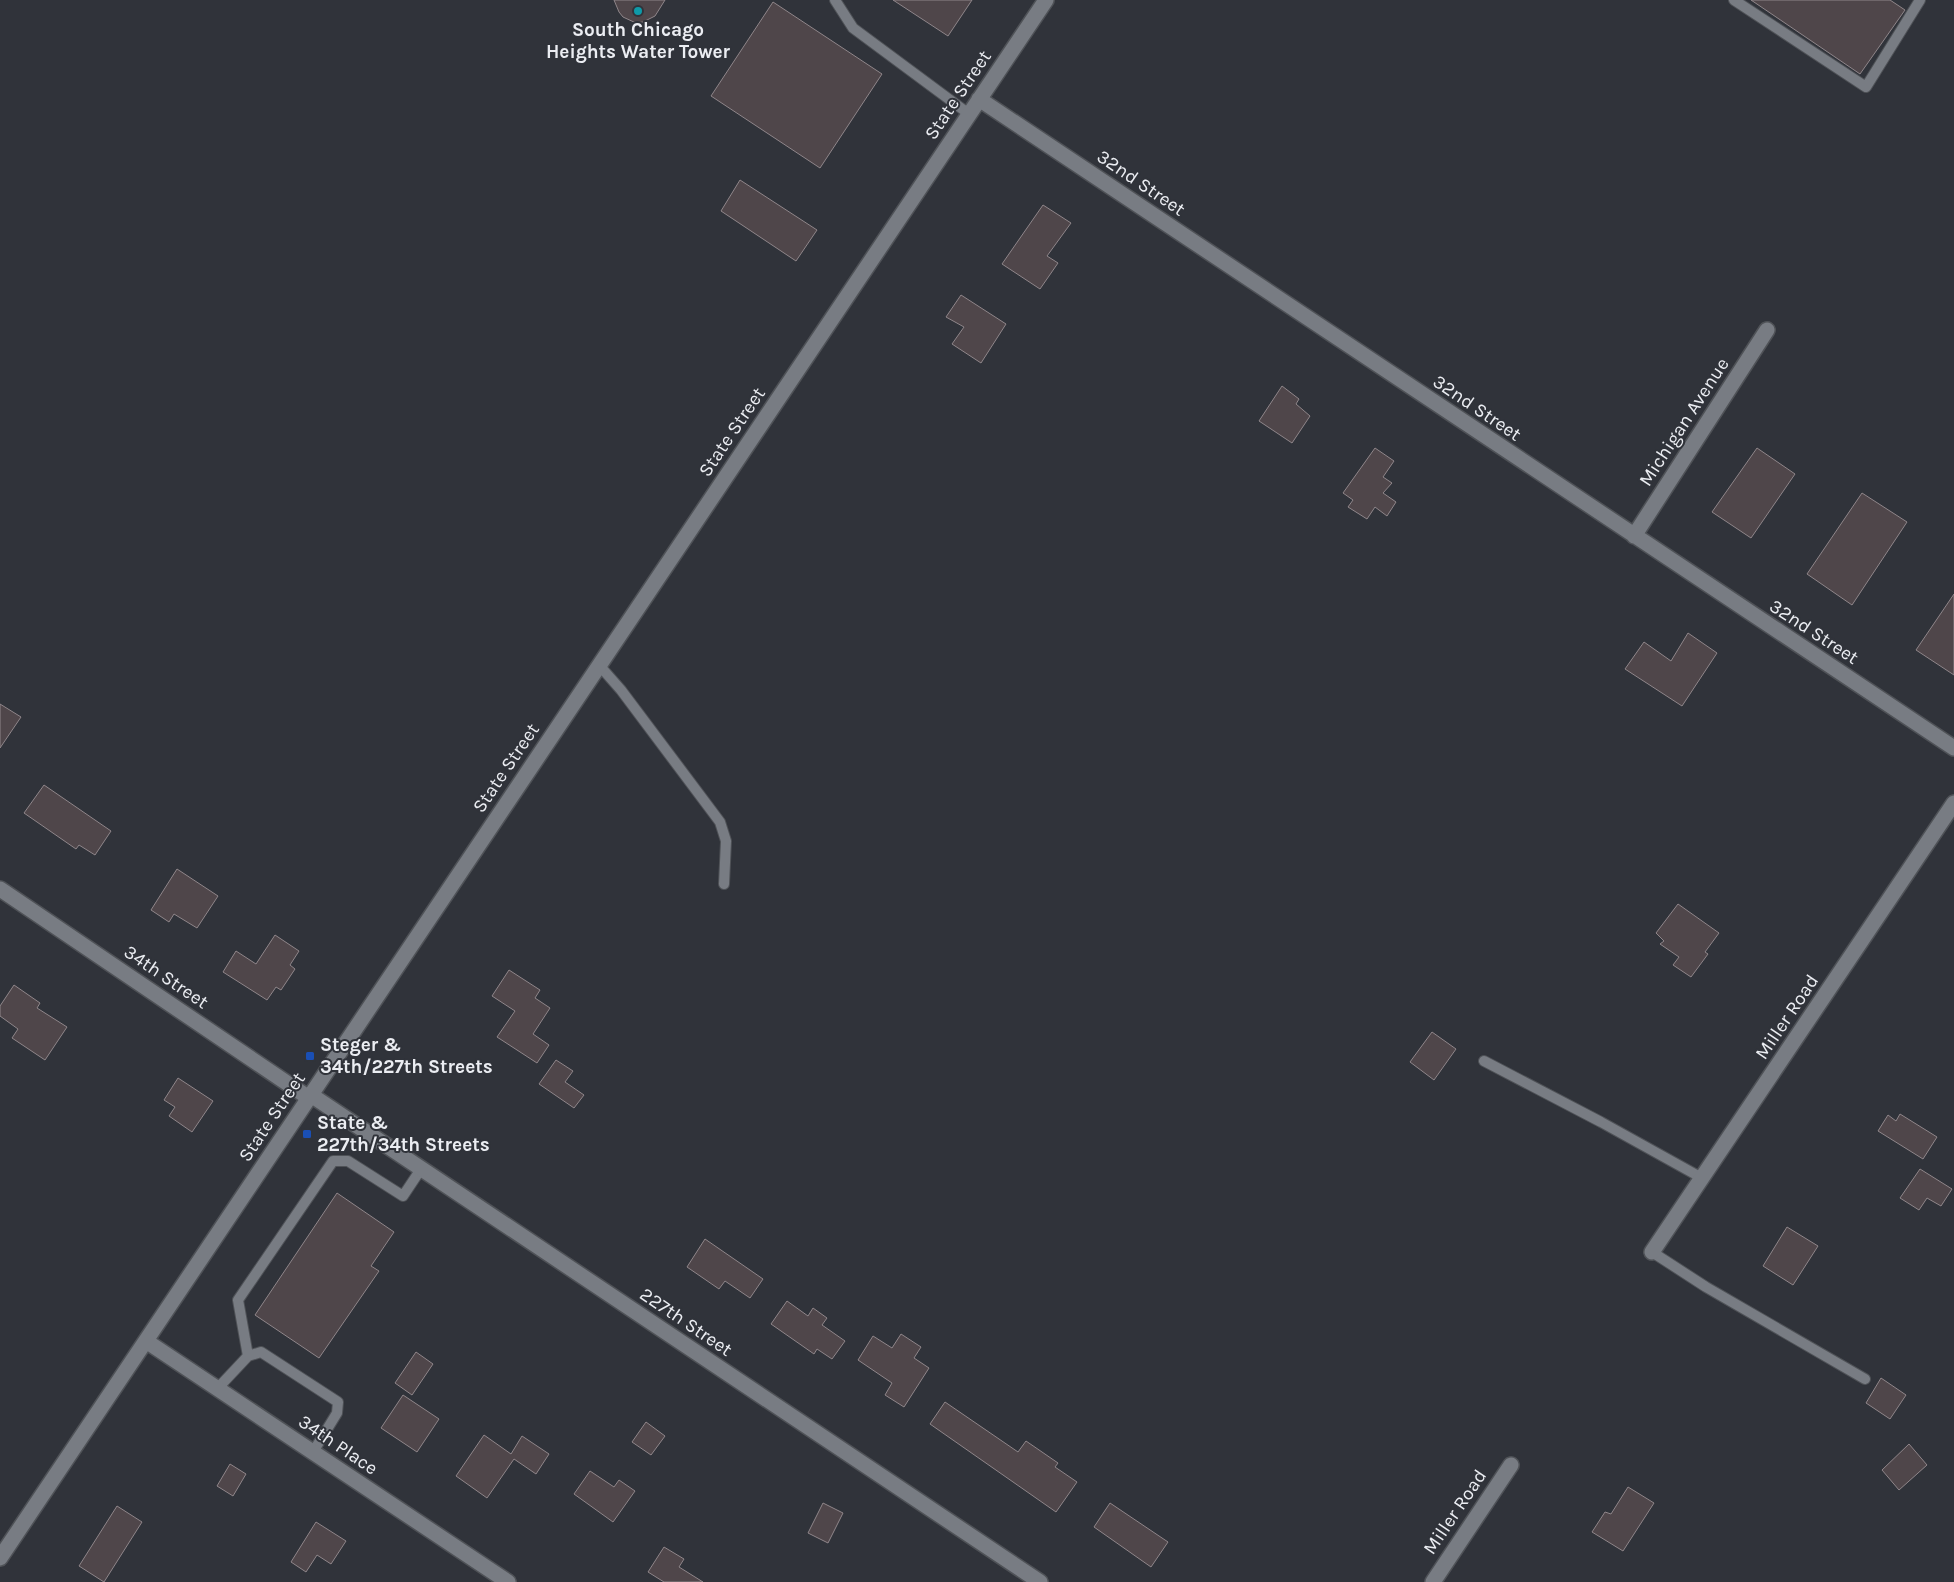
<svg xmlns="http://www.w3.org/2000/svg" width="1954" height="1582" font-family="Karla,sans-serif">
<style>
.building{fill:#4f464a;stroke:#8f868a}
.lines{fill:none;stroke-linecap:round;stroke-linejoin:round}
.service-casing{stroke:#4f5257;stroke-width:12}
.minor-casing{stroke:#4f5257;stroke-width:18}
.service{stroke:#787c83;stroke-width:10}
.minor{stroke:#787c83;stroke-width:15}
.culture-dot{fill:#0f9aa8;stroke:#30333a;stroke-width:2}
.transit-dot{fill:#1a4fb4;stroke:#30333a;stroke-width:2}
.labels{text-anchor:middle;dominant-baseline:central;stroke-width:4;stroke-linejoin:round;paint-order:stroke}
.poi-label{font-size:19px;font-weight:bold;fill:#ebedf2;stroke:#30333a;text-anchor:start}
.street-label{font-size:19px;fill:#ebedf2;stroke:#30333a}
</style>
<rect width="100%" height="100%" fill="#30333a"/>
<path class="building" d="M 614,0 L 665,0 L 655,16 L 643,22 L 636,23 L 623,17 L 619,12 Z
M 893,0 L 972,0 L 948,36 Z
M 1751,0 L 1890,0 L 1905,10 L 1860,74 Z
M 773,2 L 882,74 L 820,168 L 711,96 Z
M 740,180 L 817,230 L 796,261 L 721,211 Z
M 1043,205 L 1071,223 L 1047,256 L 1058,263 L 1040,289 L 1002,264 Z
M 961,295 L 1006,324 L 981,363 L 952,344 L 964,327 L 946,317 Z
M 1282,386 L 1299,399 L 1296,404 L 1310,416 L 1292,443 L 1259,421 Z
M 1375,448 L 1394,461 L 1383,477 L 1392,483 L 1383,493 L 1396,502 L 1387,516 L 1375,507 L 1367,519 L 1348,507 L 1353,500 L 1343,493 Z
M 1757,448 L 1795,474 L 1751,538 L 1712,512 Z
M 1862,493 L 1907,522 L 1852,605 L 1807,574 Z
M 1954,594 L 1954,675 L 1916,650 Z
M 1688,633 L 1717,653 L 1682,706 L 1625,669 L 1644,642 L 1671,661 Z
M 0,704 L 21,717 L 0,748 Z
M 44,785 L 111,831 L 95,855 L 79,845 L 76,849 L 24,813 Z
M 177,869 L 218,896 L 197,928 L 174,914 L 169,922 L 151,910 Z
M 1678,904 L 1719,933 L 1705,952 L 1708,954 L 1691,977 L 1673,965 L 1679,957 L 1660,944 L 1664,941 L 1656,933 Z
M 275,935 L 299,951 L 290,965 L 295,969 L 281,990 L 276,987 L 267,1000 L 223,972 L 236,951 L 256,964 Z
M 509,970 L 540,990 L 535,998 L 550,1008 L 533,1034 L 549,1045 L 537,1063 L 497,1037 L 515,1011 L 492,996 Z
M 14,985 L 40,1003 L 37,1008 L 67,1027 L 45,1060 L 12,1038 L 18,1029 L 0,1016 L 0,1006 Z
M 1432,1032 L 1456,1049 L 1434,1080 L 1410,1062 Z
M 556,1060 L 573,1071 L 565,1082 L 584,1095 L 574,1108 L 539,1084 Z
M 178,1078 L 213,1101 L 192,1132 L 169,1116 L 175,1107 L 164,1100 Z
M 1900,1114 L 1937,1137 L 1923,1159 L 1878,1131 L 1888,1115 L 1896,1121 Z
M 1920,1169 L 1952,1189 L 1941,1206 L 1927,1198 L 1919,1210 L 1900,1198 Z
M 337,1193 L 394,1232 L 371,1266 L 379,1271 L 319,1358 L 255,1315 Z
M 1787,1227 L 1818,1246 L 1793,1285 L 1763,1266 Z
M 705,1239 L 763,1279 L 750,1298 L 725,1281 L 719,1289 L 687,1267 Z
M 787,1301 L 808,1316 L 813,1308 L 827,1318 L 822,1325 L 845,1341 L 832,1359 L 817,1349 L 814,1354 L 771,1324 Z
M 901,1334 L 921,1347 L 914,1358 L 929,1368 L 904,1407 L 885,1395 L 892,1383 L 858,1360 L 873,1336 L 892,1348 Z
M 416,1352 L 433,1364 L 412,1395 L 395,1383 Z
M 1881,1378 L 1906,1395 L 1890,1419 L 1866,1403 Z
M 403,1395 L 439,1419 L 417,1452 L 381,1428 Z
M 945,1402 L 1018,1452 L 1026,1441 L 1058,1463 L 1055,1467 L 1077,1482 L 1056,1512 L 930,1424 Z
M 646,1422 L 665,1436 L 651,1455 L 632,1442 Z
M 484,1435 L 511,1454 L 522,1436 L 549,1454 L 536,1474 L 514,1459 L 487,1498 L 456,1476 Z
M 1909,1444 L 1927,1465 L 1899,1490 L 1882,1470 Z
M 230,1464 L 246,1474 L 233,1496 L 217,1486 Z
M 590,1471 L 614,1487 L 619,1480 L 635,1491 L 613,1522 L 574,1494 Z
M 1628,1487 L 1654,1503 L 1623,1551 L 1592,1532 L 1605,1512 L 1611,1514 Z
M 823,1503 L 843,1513 L 828,1543 L 808,1533 Z
M 1110,1503 L 1168,1542 L 1151,1567 L 1094,1527 Z
M 117,1506 L 142,1522 L 104,1582 L 79,1566 Z
M 316,1522 L 346,1541 L 331,1564 L 317,1555 L 306,1572 L 291,1562 Z
M 664,1547 L 684,1559 L 679,1567 L 703,1582 L 664,1582 L 648,1572 Z"/>
<g class="lines">
<defs>
<path id="service" d="M 835,0 L 853,28 L 969,114
M 1734,0 L 1866,87 L 1920,0
M 599,665 L 621,690 L 720,822 L 726,841 L 724,884
M 1484,1061 L 1601,1122 L 1702,1178
M 1652,1252 L 1706,1287 L 1865,1379
M 248,1356 L 238,1300 L 333,1161 L 348,1161 L 403,1196 L 421,1169
M 217,1389 L 248,1356 L 261,1352 L 338,1402 L 337,1413 L 313,1452"/>
<path id="minor" d="M 979,99 L 1954,748
M 1634,536 L 1767,330
M 0,889 L 309,1098
M 311,1095 L 1040,1582
M 1652,1252 L 1954,803
M 146,1341 L 508,1582
M 0,1558 L 1046,0
M 1433,1582 L 1511,1465"/>
</defs>
<use href="#service" class="service-casing"/>
<use href="#minor" class="minor-casing"/>
<use href="#service" class="service"/>
<use href="#minor" class="minor"/>
</g>
<circle class="culture-dot" cx="638" cy="11" r="5"/>
<g class="transit-dot">
<rect x="305" y="1051" width="10" height="10" rx="2.5"/>
<rect x="302" y="1129" width="10" height="10" rx="2.5"/>
</g>
<g class="labels">
<g class="poi-label">
<text x="638" y="30" text-anchor="middle">South Chicago<tspan x="638" dy="22">Heights Water Tower</tspan></text>
<text x="320" y="1045">Steger &amp;<tspan x="320" dy="22">34th/227th Streets</tspan></text>
<text x="317" y="1123">State &amp;<tspan x="317" dy="22">227th/34th Streets</tspan></text>
</g>
<g class="street-label">
<text transform="translate(958 95) rotate(-56)">State Street</text>
<text transform="translate(1141 183) rotate(34)">32nd Street</text>
<text transform="translate(1477 408) rotate(34)">32nd Street</text>
<text transform="translate(1684 422) rotate(-57)">Michigan Avenue</text>
<text transform="translate(732 432) rotate(-56)">State Street</text>
<text transform="translate(1814 632) rotate(33)">32nd Street</text>
<text transform="translate(506 768) rotate(-56)">State Street</text>
<text transform="translate(166 977) rotate(34)">34th Street</text>
<text transform="translate(1787 1017) rotate(-56)">Miller Road</text>
<text transform="translate(272 1117) rotate(-56)">State Street</text>
<text transform="translate(686 1322) rotate(34)">227th Street</text>
<text transform="translate(338 1445) rotate(34)">34th Place</text>
<text transform="translate(1455 1512) rotate(-56)">Miller Road</text>
</g>
</g>
</svg>
